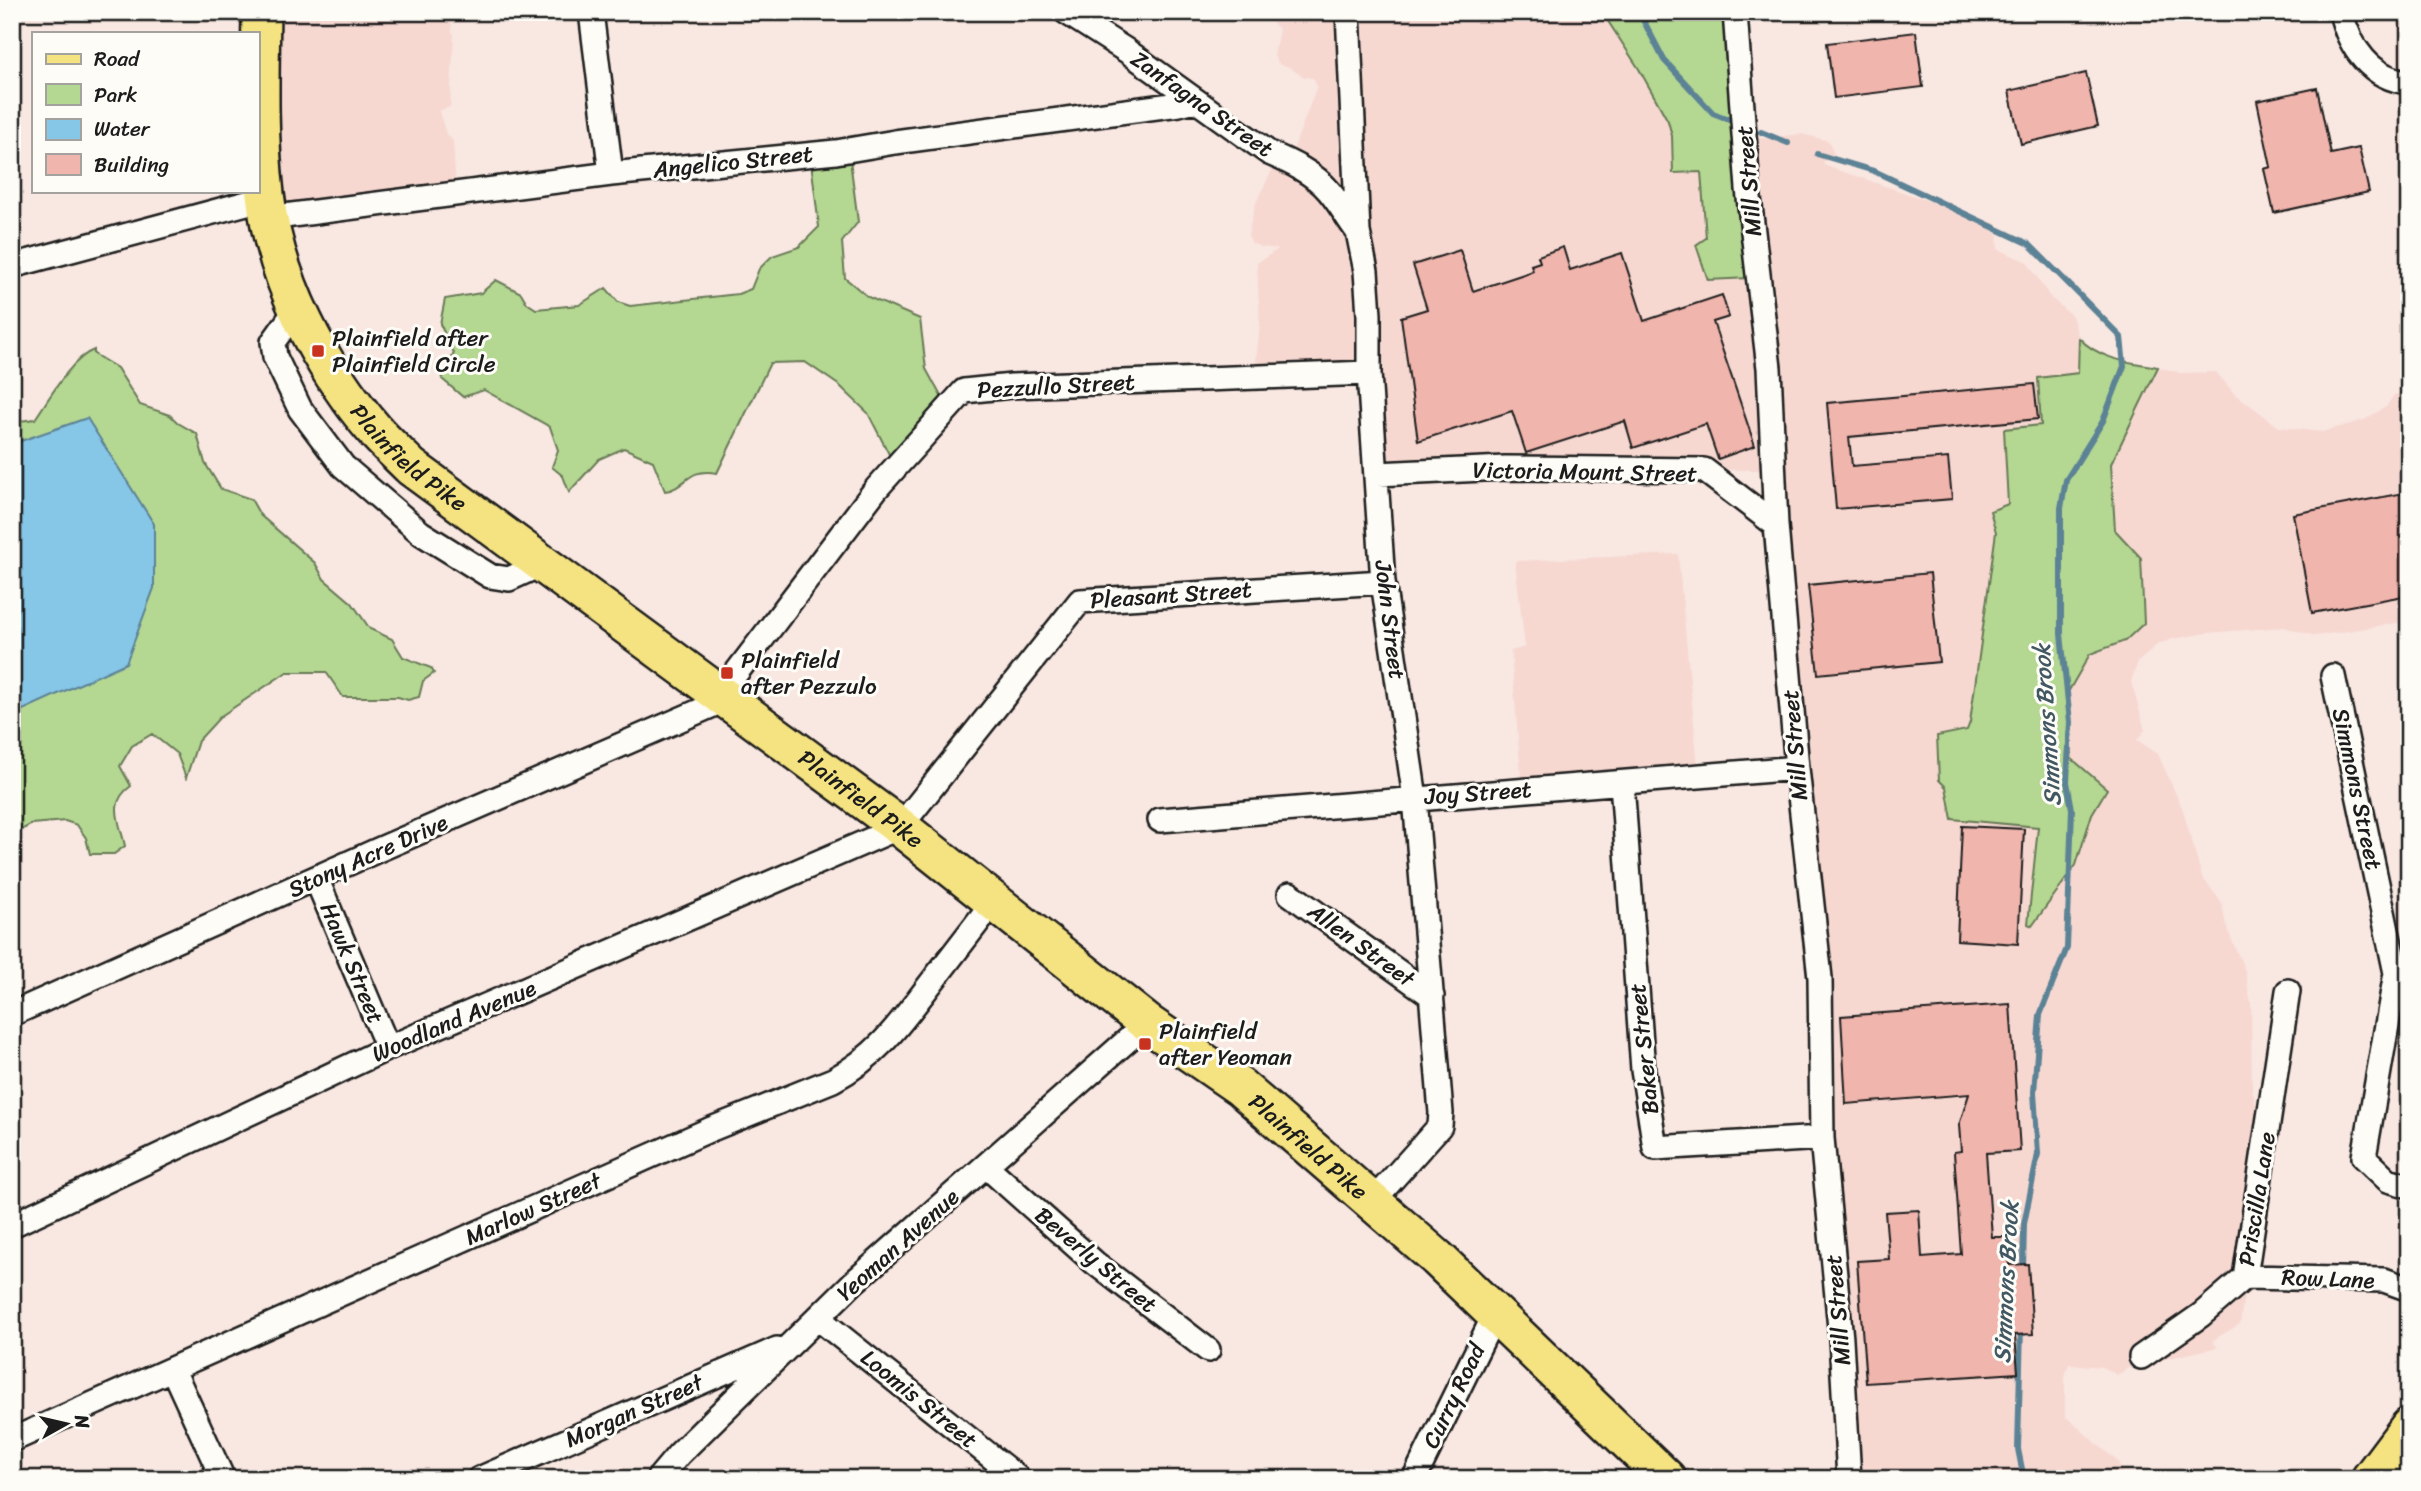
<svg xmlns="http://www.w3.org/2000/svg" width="2421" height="1491" font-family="Sriracha,sans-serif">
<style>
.built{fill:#f6d8d1}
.green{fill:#b4d792;stroke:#687a57;stroke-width:2}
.water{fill:#86c6e6;stroke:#5c8295;stroke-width:2}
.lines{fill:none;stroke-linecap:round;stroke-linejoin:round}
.stream{stroke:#5c8295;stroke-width:6}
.building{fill:#f0b5ad;stroke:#1c1c1c;stroke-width:2}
.minor-casing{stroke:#1c1c1c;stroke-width:28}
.primary-casing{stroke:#1c1c1c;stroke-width:42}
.minor{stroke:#fdfcf7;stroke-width:23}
.primary{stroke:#f5e382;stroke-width:37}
.poi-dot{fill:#c8321e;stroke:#fdfcf7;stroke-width:2.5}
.labels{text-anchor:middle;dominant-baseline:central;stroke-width:6;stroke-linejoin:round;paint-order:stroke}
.street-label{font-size:23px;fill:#1c1c1c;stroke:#fdfcf7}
.poi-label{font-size:23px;fill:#1c1c1c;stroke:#fdfcf7;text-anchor:start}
.water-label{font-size:24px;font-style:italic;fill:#415863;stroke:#fdfcf7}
</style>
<rect width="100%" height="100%" fill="#f9e7e1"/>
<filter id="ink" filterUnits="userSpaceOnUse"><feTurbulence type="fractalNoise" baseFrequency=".0143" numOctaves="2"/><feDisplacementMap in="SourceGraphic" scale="14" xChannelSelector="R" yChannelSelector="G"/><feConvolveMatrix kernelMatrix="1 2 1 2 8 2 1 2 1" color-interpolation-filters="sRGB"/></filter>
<g filter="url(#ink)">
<path class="built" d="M 263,12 L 451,12 L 452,32 L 454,34 L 450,107 L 439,111 L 446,134 L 453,141 L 456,192 L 274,218 Z
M 1269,12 L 1602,12 L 1639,69 L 1668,121 L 1672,136 L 1673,173 L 1701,171 L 1709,280 L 1748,140 L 1802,134 L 1829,141 L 1834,155 L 1823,162 L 1826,166 L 1997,224 L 1998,249 L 2027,262 L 2050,297 L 2072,316 L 2079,338 L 2079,373 L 2041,425 L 2004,430 L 2008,504 L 1990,511 L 1996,532 L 1970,722 L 1967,730 L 1937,737 L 1939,780 L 1946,787 L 1952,819 L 2038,827 L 2028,924 L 2031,925 L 2076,865 L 2092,814 L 2107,789 L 2071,758 L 2067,694 L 2090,654 L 2125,641 L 2141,558 L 2114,530 L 2111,464 L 2158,367 L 2181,373 L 2216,372 L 2234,393 L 2279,427 L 2322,432 L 2364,420 L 2386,407 L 2394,395 L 2409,392 L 2409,621 L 2316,636 L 2284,627 L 2206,633 L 2173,639 L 2158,644 L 2138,662 L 2131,681 L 2145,730 L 2137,740 L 2158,754 L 2183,810 L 2202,877 L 2222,903 L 2226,926 L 2245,971 L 2251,1003 L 2252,1090 L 2266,1141 L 2240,1324 L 2213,1340 L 2214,1344 L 2218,1347 L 2130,1367 L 2117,1375 L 2103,1367 L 2069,1364 L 2065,1376 L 2065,1416 L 2118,1462 L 2124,1479 L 1851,1479 L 1846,1394 L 1762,470 L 1505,468 L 1386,475 L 1371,385 L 1254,377 L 1260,326 L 1257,263 L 1278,249 L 1261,247 L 1252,243 L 1248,235 L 1255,205 L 1277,160 L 1289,161 L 1317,86 L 1313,78 L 1304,77 L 1287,66 L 1280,65 L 1274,56 L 1279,29 L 1272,22 Z
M 1678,554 L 1699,777 L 1522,788 L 1511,651 L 1525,647 L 1515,561 Z"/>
<path class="green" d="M 1602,12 L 1736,12 L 1750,278 L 1708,280 L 1696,245 L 1706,238 L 1701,172 L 1673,173 L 1672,136 L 1668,121 L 1639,69 Z
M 849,152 L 858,222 L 842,242 L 845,278 L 868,297 L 920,319 L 926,369 L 947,407 L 895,466 L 868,413 L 840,386 L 805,362 L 770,363 L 717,473 C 686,467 687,488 665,491 L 653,461 L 624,448 L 599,459 L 569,492 L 563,476 L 552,467 L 558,450 L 550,427 L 484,390 L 463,397 L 442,379 L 454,353 L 440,324 L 445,299 L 481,293 L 496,280 L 521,293 L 527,303 L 536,309 L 579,305 L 606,288 L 618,302 L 630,306 L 738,294 L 751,289 L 759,269 L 772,256 L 799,247 L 819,227 L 810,154 Z
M 2079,338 C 2100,360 2129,362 2158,367 L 2111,464 L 2115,530 L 2141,558 L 2144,623 L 2125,641 L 2090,654 L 2067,694 L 2071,758 L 2107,789 L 2092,814 L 2076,865 L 2032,926 L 2028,924 L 2038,827 L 1952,819 L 1946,787 L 1939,780 L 1937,736 L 1967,730 L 1970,722 L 1996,532 L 1990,511 L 2008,504 L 2004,429 L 2041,425 L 2038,378 L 2078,373 Z
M 94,350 L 94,354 L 117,368 L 140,405 L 170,415 L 178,423 L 197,434 L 205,463 L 221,489 L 251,499 L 260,515 L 315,563 L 324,579 L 352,603 L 370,629 L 392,639 L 403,657 L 431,668 L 434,673 L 423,681 L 419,697 L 408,700 L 398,697 L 343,697 L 326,672 L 287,672 L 221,716 L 198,741 L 186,778 L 177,754 L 152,734 L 132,746 L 120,766 L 131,786 C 107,803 120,822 125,846 L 114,854 L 90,854 L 86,838 L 77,825 L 65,821 L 32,824 L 12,835 L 12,422 L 35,419 C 49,399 71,358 94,350 Z"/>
<path class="water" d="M 87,418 L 154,524 L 154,588 L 126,663 L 12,715 L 12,444 Z"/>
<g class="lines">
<path class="stream" d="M 1639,12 L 1664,60 L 1713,113 L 1728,119
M 1761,132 L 1788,143
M 1817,154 L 1874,171 L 2029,244 L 2121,337 L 2124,366 L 2103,421 L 2066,480 L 2061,508 L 2061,634 L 2070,722 L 2067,782 L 2072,809 L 2067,948 L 2040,1015 L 2034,1092 L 2038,1154 L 2024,1224 L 2023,1270
M 2021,1326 L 2018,1449 L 2024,1479"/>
</g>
<path class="building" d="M 1916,32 L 1923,87 L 1834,98 L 1827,43 Z
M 2086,73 L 2098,126 L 2021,144 L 2009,91 Z
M 2317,88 L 2331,154 L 2359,148 L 2369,192 L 2274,213 L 2264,169 L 2271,167 L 2257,101 Z
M 1563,247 L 1570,270 L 1622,253 L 1644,321 L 1722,295 L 1729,317 L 1713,322 L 1755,446 L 1718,459 L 1706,424 L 1633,448 L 1625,421 L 1526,453 L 1512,411 L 1418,441 L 1401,317 L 1427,309 L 1413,265 L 1460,250 L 1473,291 L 1533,271 L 1531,265 L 1540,262 L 1538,256 Z
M 2034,384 L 2038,419 L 1849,437 L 1852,466 L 1948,458 L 1952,499 L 1836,509 L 1827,403 Z
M 2409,492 L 2409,595 L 2312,613 L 2293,514 Z
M 1930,573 L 1939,662 L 1818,674 L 1808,585 Z
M 1962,826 L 2024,829 L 2018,944 L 1957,940 Z
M 2010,1004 L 2020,1151 L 1986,1153 L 1992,1237 L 2007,1237 L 2009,1265 L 2028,1264 L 2033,1334 L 2015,1335 L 2018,1373 L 1866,1383 L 1857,1261 L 1889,1259 L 1885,1212 L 1919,1210 L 1922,1257 L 1961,1254 L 1954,1152 L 1961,1151 L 1959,1125 L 1969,1094 L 1846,1104 L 1841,1016 Z"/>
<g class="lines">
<defs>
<path id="minor" d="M 591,12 L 611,174
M 1066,12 L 1127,51 L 1269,153 C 1290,162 1314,173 1329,191 C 1340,204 1348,219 1358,232
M 1348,12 L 1358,232 L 1366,271 L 1369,315 L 1369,373 L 1383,582 L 1415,798 L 1441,1113 L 1440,1126 L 1372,1202
M 1735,12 L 1748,189 L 1769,368 L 1776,525 L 1797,768 L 1820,978 L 1822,1138 L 1841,1339 L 1849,1479
M 2341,12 C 2349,47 2371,79 2409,82
M 269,218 L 611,174 L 836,152 L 895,142 L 1179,104 L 1195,100
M 12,266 L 265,198
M 298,307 L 273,342 L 275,357 L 300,409 L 343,466 L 421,533 L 490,576 L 509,579 L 542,564
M 1377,474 L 1505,468 L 1704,470 L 1776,525
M 2333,676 L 2396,973 L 2364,1157 L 2388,1180 L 2409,1186
M 1622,783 L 1643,1070 L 1655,1148 L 1822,1138
M 1160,820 L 1797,768
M 316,878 L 388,1048
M 1290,894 L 1432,996
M 12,1014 L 378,850 L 711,706 L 876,489 L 964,391 L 1012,386 L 1369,373
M 986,1166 L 1095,1263 L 1208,1350
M 12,1225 L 388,1048 L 900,827 L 1080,601 L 1383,582
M 2245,1277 L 2384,1280 L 2409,1289
M 819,1319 L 1019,1479
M 2141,1357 L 2201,1315 L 2245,1277 L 2288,991
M 173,1370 L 223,1479
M 12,1440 L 709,1130 L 833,1080 C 877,1056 899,1025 928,987 C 950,958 972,930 994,901
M 479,1479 L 777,1349
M 658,1479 L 679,1454 L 854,1282 L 1147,1023
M 1414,1479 L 1495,1314"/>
<g id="primary">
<path id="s1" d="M 261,12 C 260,73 258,134 265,194 C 275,281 320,367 377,433 C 388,445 400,456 411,467 L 900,827 L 1147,1023 L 1240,1087 L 1437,1258 L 1667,1479"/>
<path d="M 2370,1479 L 2409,1427"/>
</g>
</defs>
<use href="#minor" class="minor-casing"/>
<use href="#primary" class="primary-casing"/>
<use href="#minor" class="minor"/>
<use href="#primary" class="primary"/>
</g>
</g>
<g class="poi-dot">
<rect x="311" y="344" width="14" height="14" rx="3.5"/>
<rect x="720" y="666" width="14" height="14" rx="3.5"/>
<rect x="1138" y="1037" width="14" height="14" rx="3.5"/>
</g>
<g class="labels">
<g class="street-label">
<text transform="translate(1202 104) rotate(35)">Zanfagna Street</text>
<text transform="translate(733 162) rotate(-6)">Angelico Street</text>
<text transform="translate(1749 181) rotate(-95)">Mill Street</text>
<text transform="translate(1056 386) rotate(-3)">Pezzullo Street</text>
<text stroke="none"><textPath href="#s1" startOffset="490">Plainfield Pike</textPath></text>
<text transform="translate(1585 472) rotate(1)">Victoria Mount Street</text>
<text transform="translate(1171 595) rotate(-4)">Pleasant Street</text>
<text transform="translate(1390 620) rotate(83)">John Street</text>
<text transform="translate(1795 745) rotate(-95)">Mill Street</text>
<text transform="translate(2357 789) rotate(78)">Simmons Street</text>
<text transform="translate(1478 793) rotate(-4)">Joy Street</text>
<text stroke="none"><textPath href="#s1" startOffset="1057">Plainfield Pike</textPath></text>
<text transform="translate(368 856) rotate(-24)">Stony Acre Drive</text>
<text transform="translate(1361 945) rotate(36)">Allen Street</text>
<text transform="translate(352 963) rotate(67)">Hawk Street</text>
<text transform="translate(454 1021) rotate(-23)">Woodland Avenue</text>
<text transform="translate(1644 1049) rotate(-96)">Baker Street</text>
<text stroke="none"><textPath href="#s1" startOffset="1624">Plainfield Pike</textPath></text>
<text transform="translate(2257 1199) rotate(-81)">Priscilla Lane</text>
<text transform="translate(533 1209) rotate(-24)">Marlow Street</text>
<text transform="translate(898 1245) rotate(-42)">Yeoman Avenue</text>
<text transform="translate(1096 1260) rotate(40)">Beverly Street</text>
<text transform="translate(2328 1279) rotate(2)">Row Lane</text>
<text transform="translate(1838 1310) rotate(-95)">Mill Street</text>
<text transform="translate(1454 1396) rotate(-64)">Curry Road</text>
<text transform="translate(919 1399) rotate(39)">Loomis Street</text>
<text transform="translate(634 1411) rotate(-24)">Morgan Street</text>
</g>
<g class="poi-label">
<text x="332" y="338">Plainfield after<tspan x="332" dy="26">Plainfield Circle</tspan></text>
<text x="741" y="660">Plainfield<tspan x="741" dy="26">after Pezzulo</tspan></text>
<text x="1159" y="1031">Plainfield<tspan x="1159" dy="26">after Yeoman</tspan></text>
</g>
<g class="water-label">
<text transform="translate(2047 725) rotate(-94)">Simmons Brook</text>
<text transform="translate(2006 1282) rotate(-87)">Simmons Brook</text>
</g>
</g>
<rect width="2421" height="1491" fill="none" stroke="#fdfcf7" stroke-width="42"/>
<rect x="21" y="21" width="2379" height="1449" fill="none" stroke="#1c1c1c" stroke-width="2.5" filter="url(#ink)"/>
<rect x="32" y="32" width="228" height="161" fill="#fdfcf7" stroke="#a3a29f" stroke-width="2"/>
<rect x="46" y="54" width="35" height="10" fill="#f5e382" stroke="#a3a29f" stroke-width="2"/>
<text x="94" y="66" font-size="21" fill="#1c1c1c">Road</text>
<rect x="46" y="84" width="35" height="21" fill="#b4d792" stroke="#a3a29f" stroke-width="2"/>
<text x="94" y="102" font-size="21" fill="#1c1c1c">Park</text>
<rect x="46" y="119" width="35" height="21" fill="#86c6e6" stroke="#a3a29f" stroke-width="2"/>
<text x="94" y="136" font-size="21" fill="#1c1c1c">Water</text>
<rect x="46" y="154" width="35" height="21" fill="#f0b5ad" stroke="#a3a29f" stroke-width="2"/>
<text x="94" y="172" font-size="21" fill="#1c1c1c">Building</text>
<g transform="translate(66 1424) rotate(82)" stroke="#fdfcf7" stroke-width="5" paint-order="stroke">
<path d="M0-5L12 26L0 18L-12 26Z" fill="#1c1c1c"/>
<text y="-10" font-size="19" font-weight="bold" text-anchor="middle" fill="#1c1c1c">N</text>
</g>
</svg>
